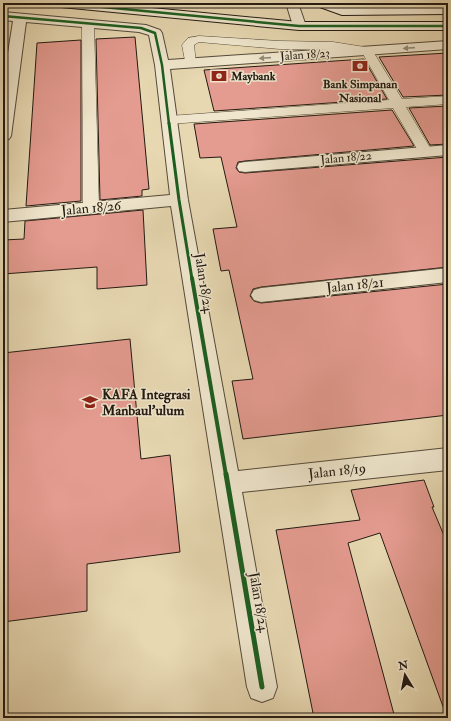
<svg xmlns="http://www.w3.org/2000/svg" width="451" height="721" font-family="'IM FELL Double Pica',serif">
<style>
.building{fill:#e49b90;stroke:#231a12}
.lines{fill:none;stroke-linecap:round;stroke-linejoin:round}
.lane-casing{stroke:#544a3a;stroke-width:1}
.street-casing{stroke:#544a3a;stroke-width:2}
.secondary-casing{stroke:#231a12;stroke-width:2}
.lane{fill:#efe6cd;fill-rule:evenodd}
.street{fill:#efe6cd;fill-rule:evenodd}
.secondary{fill:#efe6cd;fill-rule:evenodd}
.cycleway-far3-casing{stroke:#efe6cd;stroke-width:4}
.cycleway-far2-casing{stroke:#efe6cd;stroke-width:5}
.cycleway-far1-casing{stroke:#efe6cd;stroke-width:6}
.cycleway-casing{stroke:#efe6cd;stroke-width:8}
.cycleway-far3{stroke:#1b5e20;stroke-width:2.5}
.cycleway-far2{stroke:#1b5e20;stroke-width:3}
.cycleway-far1{stroke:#1b5e20;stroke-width:4}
.cycleway{stroke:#1b5e20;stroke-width:5}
.oneway{fill:#938a79}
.labels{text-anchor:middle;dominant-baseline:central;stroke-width:3;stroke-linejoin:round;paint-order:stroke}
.far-street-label{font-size:12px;fill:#231a12;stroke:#efe6cd}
.far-poi-label{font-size:12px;font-weight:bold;fill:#231a12;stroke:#efe6cd;text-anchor:start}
.street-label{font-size:14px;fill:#231a12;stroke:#efe6cd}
.poi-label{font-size:14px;font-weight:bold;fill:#231a12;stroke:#efe6cd;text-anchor:start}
</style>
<rect width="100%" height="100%" fill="#e7d8b2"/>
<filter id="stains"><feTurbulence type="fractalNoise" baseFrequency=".005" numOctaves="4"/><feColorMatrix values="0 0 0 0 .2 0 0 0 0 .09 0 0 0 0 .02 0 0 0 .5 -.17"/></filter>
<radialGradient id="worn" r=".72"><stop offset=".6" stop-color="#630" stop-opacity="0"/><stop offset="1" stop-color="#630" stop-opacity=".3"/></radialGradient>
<path class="building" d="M 135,37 L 149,189 L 142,190 L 142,196 L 100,200 L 96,39 Z
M 81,40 L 81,201 L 26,206 L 37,43 Z
M 448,53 L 448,95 L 403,97 L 379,57 Z
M 364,59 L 387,99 L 214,111 L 204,70 Z
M 448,106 L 448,144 L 430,145 L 409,108 Z
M 392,110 L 414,146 L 245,161 L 238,162 L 236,168 L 239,172 L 245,173 L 448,157 L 448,267 L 261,287 L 253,289 L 250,296 L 254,301 L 261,303 L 448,284 L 448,415 L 243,439 L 232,381 L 253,379 L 229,270 L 221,271 L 213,229 L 237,227 L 221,157 L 200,158 L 194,124 Z
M 143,210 L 147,285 L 97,289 L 97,267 L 3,274 L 3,240 L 24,239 L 25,221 Z
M 130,339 L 141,459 L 170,455 L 180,552 L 87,564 L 87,611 L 3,622 L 3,353 Z
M 424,480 L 434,507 L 432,507 L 448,545 L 448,712 L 445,712 L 380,533 L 348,543 L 395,718 L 314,718 L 276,530 L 360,520 L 351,490 Z"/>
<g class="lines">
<defs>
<path id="lane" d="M 88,21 L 94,24 L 99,208 L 96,211 L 91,213 L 86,211 L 83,208 L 82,24 Z
M 199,36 L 280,41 L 333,42 L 371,48 L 402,99 L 448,96 L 448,104 L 406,107 L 432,151 L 430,154 L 420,154 L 393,108 L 169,124 L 164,123 L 162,120 L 164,117 L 169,116 L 389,100 L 363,54 L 333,50 L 280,49 L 199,42 L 194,45 L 196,63 L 194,66 L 186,66 L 182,45 L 188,38 Z"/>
<path id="street" d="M 286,3 L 298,3 L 306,26 L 304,29 L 294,29 Z
M 3,12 L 146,25 L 160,30 L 162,33 L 168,60 L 448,41 L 448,49 L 170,69 L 188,200 L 238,471 L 448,448 L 448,470 L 242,492 L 277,687 L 273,698 L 262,702 L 251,698 L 247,687 L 171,206 L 3,222 L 3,210 L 170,195 L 155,65 L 149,35 L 139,32 L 26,22 L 11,136 L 9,139 L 3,141 L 3,85 L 13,21 L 3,20 Z
M 448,145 L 448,155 L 245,172 L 239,171 L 237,167 L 239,163 L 245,162 Z
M 448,268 L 448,282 L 261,302 L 254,300 L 251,295 L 254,290 L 261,288 Z"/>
<path id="secondary" d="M 55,3 L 100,3 L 299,22 L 448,22 L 448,30 L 299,30 L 61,7 Z
M 218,3 L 239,3 L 237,6 L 220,7 Z
M 315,3 L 334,3 L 348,7 L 448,6 L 448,14 L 342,15 L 317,6 Z"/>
</defs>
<use href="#lane" class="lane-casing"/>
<use href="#street" class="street-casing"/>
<use href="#secondary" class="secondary-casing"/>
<use href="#lane" class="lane"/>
<use href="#street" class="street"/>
<use href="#secondary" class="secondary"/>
<defs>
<path id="cycleway-far3" d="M 61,3 L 299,26 L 448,26
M 3,16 L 141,28 L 155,33 L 162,65 L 169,124"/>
<path id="cycleway-far2" d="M 169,123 L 179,200 L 192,279"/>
<path id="cycleway-far1" d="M 192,278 L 226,475"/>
<path id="cycleway" d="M 226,474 L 262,687"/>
</defs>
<use href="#cycleway-far3" class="cycleway-far3-casing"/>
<use href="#cycleway-far2" class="cycleway-far2-casing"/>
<use href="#cycleway-far1" class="cycleway-far1-casing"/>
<use href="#cycleway" class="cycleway-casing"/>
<use href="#cycleway-far3" class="cycleway-far3"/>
<use href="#cycleway-far2" class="cycleway-far2"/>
<use href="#cycleway-far1" class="cycleway-far1"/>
<use href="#cycleway" class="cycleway"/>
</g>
<defs><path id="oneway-solid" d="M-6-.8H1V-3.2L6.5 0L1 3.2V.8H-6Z"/></defs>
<g class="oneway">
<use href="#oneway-solid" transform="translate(409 48) rotate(176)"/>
<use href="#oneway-solid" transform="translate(265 58) rotate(176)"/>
</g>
<defs>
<symbol id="bank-bare" viewBox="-9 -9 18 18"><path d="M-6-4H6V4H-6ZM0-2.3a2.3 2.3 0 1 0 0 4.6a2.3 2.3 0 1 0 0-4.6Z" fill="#8f2418" stroke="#efe6cd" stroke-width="2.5" paint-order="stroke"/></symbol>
<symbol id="school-bare" viewBox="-9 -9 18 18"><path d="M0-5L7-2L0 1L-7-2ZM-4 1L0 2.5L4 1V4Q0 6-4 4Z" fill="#8f2418" stroke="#efe6cd" stroke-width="2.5" paint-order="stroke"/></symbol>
</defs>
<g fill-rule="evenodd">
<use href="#bank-bare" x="349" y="55" width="22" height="22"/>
<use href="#bank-bare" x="208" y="65" width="22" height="22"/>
<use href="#school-bare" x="79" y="391" width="22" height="22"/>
</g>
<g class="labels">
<g class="far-street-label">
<text transform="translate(305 55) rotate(-4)">Jalan 18/23</text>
<text transform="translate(346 158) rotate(-5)">Jalan 18/22</text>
</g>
<g class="far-poi-label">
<text x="231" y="76">Maybank</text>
<text x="360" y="84" text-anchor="middle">Bank Simpanan<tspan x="360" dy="14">Nasional</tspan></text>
</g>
<g class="street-label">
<text transform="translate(91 208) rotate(-5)">Jalan 18/26</text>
<text transform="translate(204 283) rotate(81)">Jalan 18/24</text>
<text transform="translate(355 285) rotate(-6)">Jalan 18/21</text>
<text transform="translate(337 471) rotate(-6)">Jalan 18/19</text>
<text transform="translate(259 602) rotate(80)">Jalan 18/24</text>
</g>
<g class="poi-label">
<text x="102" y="394">KAFA Integrasi<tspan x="102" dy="16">Manbaul'ulum</tspan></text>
</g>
</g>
<rect width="451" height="721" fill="none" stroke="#e7d8b2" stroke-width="16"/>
<rect x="4" y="4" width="443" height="713" fill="none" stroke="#231a12" stroke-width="2"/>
<rect x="8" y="8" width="435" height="705" fill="none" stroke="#231a12"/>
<g transform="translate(405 675) rotate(350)" stroke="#efe6cd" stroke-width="3" paint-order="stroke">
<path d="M0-3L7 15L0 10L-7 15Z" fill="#231a12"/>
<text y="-6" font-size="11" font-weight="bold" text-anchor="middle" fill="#231a12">N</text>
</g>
<rect width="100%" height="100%" filter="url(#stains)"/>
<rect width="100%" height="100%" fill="url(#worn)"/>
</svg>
